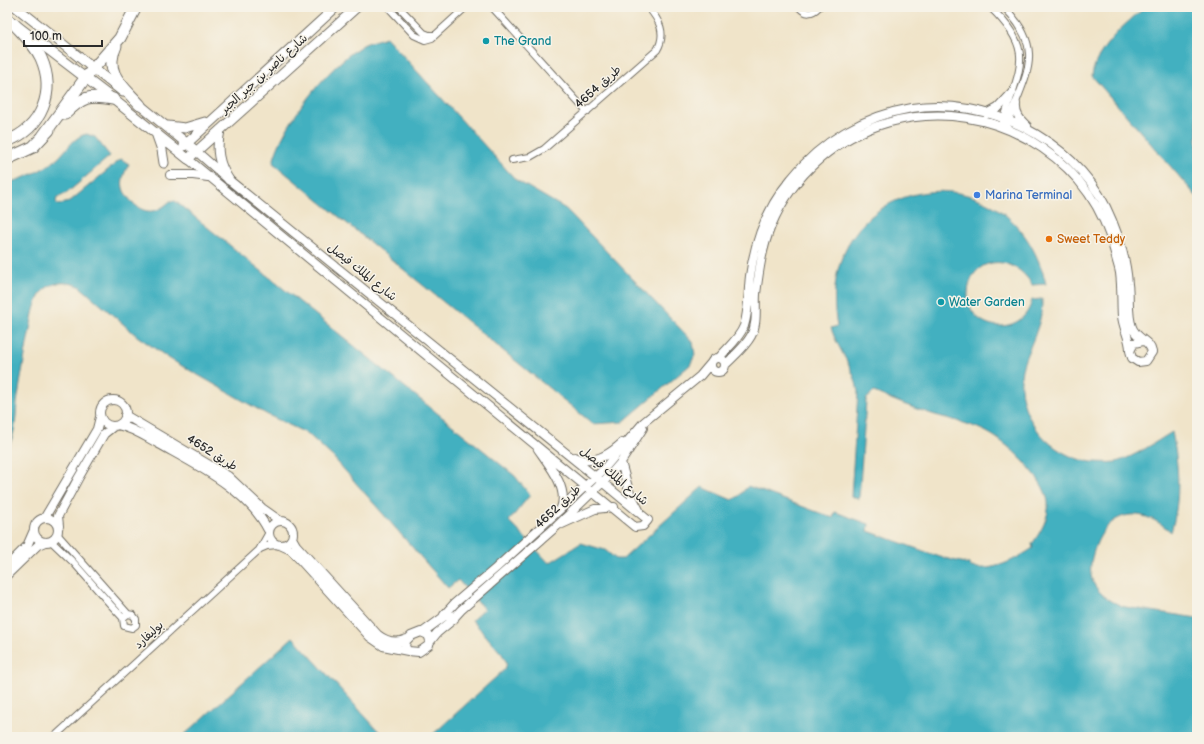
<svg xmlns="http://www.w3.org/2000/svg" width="1204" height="744" font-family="'Balsamiq Sans','Playpen Sans Arabic',sans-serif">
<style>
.water{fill:#43b0c0;stroke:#376e76}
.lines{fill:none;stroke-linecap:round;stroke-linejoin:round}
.minor-casing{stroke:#706c62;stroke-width:8}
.tertiary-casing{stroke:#706c62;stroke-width:10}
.secondary-casing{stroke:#706c62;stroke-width:11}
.motorway-casing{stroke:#706c62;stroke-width:13}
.minor{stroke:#fff;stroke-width:6}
.tertiary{stroke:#fff;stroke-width:8}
.secondary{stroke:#fff;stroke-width:9}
.motorway{stroke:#fff;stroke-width:11}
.culture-dot{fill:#0f9aa8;stroke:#f7f3e8;stroke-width:1.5}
.shop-dot{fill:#3f7fe0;stroke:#f7f3e8;stroke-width:1.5}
.food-dot{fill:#e8710a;stroke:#f7f3e8;stroke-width:1.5}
.labels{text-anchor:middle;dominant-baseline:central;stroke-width:3;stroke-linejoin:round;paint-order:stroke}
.culture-label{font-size:12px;fill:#0d838f;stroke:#f7f3e8;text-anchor:start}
.street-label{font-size:12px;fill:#2b2b2b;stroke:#f7f3e8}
.shop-label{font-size:12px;fill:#366cbe;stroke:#f7f3e8;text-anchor:start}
.food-label{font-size:12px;fill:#c56008;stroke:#f7f3e8;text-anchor:start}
</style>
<rect width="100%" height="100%" fill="#f7f3e8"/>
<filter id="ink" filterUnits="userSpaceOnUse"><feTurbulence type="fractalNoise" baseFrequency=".025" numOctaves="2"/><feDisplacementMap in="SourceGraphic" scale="8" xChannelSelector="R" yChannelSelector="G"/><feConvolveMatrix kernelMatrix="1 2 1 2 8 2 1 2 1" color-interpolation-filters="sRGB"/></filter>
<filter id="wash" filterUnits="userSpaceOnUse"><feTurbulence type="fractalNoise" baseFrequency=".012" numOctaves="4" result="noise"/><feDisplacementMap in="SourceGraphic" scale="16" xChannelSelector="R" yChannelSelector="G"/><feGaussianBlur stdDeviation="0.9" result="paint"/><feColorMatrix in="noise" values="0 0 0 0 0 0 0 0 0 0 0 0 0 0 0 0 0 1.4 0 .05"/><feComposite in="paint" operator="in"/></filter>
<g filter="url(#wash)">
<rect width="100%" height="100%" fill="#f0e4c9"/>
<path class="water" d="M 1146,7 L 1197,7 L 1197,197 L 1092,76 C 1095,50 1126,22 1146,7 Z
M 386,37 L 516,180 L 566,209 L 693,342 L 695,355 L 690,365 L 623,422 L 593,424 L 273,163 C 282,124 329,65 363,45 C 370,41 379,40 386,37 Z
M 87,134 L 95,137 L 110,156 L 67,193 L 57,198 L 56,202 L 58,205 L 69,202 L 121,159 L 129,164 C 125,171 121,180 123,188 C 124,193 128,197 131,201 C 144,215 157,214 170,201 L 175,201 L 515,476 L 530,495 L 509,521 L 549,563 L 581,543 L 605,550 L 616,559 L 623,559 L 702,487 L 732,500 L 739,496 L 748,486 L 833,518 L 835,512 L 869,524 L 868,531 L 940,557 L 969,564 L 971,567 C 993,572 1015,560 1033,548 L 1032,544 C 1040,533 1050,517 1048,502 C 1044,478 1013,448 992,435 C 974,424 952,420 932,414 C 912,408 893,400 874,392 L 870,395 L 866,400 L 859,499 L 851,497 L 858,392 C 855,369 838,350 831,328 L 837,326 C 810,178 1010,135 1046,284 L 1032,285 C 1015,254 972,254 968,292 C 965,331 1023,340 1032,300 L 1042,299 C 1042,309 1041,319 1037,329 C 1032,346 1022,360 1021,377 C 1018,419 1051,457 1092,462 C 1099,462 1108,463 1116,462 C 1136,456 1154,443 1172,432 C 1179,466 1181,499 1171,532 C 1139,503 1105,511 1093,554 C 1090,564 1089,577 1095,586 C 1102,597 1114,603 1125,607 L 1197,618 L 1197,737 L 430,737 L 505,669 L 507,663 L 502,654 L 472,620 L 484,609 L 458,580 L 448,588 L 333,457 L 308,434 L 268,415 L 170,359 L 137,336 L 79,286 C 66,281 52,281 42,292 C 35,302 33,313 31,324 C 26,348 22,372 18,396 C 15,415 17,433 7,450 L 7,183 C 25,178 42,171 57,159 C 67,150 74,136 87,134 Z
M 293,637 L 384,737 L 182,737 Z"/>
</g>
<g filter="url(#ink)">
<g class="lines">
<defs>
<path id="minor" d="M 388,7 L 414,35 L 425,40 L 432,38 L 466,7
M 399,7 L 424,33 L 429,35 L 435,35
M 492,7 L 587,112
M 799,7 C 806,15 812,14 819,7
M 990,7 C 1037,52 1019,67 1003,122
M 1004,7 C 1048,52 1024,75 1008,124
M 512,160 L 530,157 L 544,149 L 657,50 C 667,33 659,20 648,7
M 58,535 L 128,614
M 51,541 L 74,563 L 110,604 L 123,618 L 124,626 L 132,628 L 136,625 L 136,619 L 133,615 L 128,614 L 123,618
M 260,549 L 267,546 L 277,545
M 54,737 L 259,550 L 268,534"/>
<path id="tertiary" d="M 1016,104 C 1015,114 1020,120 1027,126
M 987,114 L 998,108 L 1012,93
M 188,159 L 635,527 L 643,526 L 648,520 L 608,487 L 229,180 L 196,151
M 170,175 L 193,175 L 208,177
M711 365a7 7 0 1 1 14 0a7 7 0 1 1-14 0Z
M 719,358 C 727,348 739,339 744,326 C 749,311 748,292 750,276 C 755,240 768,206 791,179 C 821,141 864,116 912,108 C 986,96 1072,139 1106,207 C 1118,232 1126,256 1128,284 C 1130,298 1127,314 1132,327 C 1136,339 1150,340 1152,352 L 1146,361 L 1138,362 L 1132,358 L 1130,351 L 1134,343 L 1143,341
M 725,365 C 734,356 745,347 751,336 C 758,323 755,308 756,294 C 759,271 762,248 771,226 C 816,119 948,83 1042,148 C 1079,173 1104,209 1115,253 C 1116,260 1119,266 1120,273 C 1122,288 1121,302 1122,316 C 1123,328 1130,338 1130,350
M100 413a13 13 0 1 1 26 0a13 13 0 1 1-26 0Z
M 125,415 L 228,476 L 262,508 L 279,520
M 118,425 C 133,428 146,437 159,444 C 198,466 248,490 268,530
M 538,449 C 549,465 569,488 561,508
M 575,457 C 592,466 610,454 622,443
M 621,462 L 629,491 L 639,510
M 45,517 L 97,429 L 100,417
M34 530a12 12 0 1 1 24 0a12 12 0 1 1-24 0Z
M269 533a12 12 0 1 1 24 0a12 12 0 1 1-24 0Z
M 562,524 L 595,509 L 614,507
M 59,526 L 58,516 L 79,477 L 104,434 L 114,426
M 292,538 L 296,545 L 378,635 C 387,642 396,644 407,639
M 280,545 L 291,550 L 370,637 L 383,646 L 408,651
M 7,566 L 27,546 L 34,530
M 7,575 L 38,545 L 45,542
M 444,615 L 455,603 L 496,568 L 602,471 L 644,422 L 700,376 L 711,363
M 450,622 L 461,610 L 557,526 L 608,477 L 621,462 L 643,428
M 421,632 L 428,635 L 430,640 L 429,645 L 419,652 L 408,651 L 405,647 L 406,641 L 411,636 Z
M 423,632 L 449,613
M 429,643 L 437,633 L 454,619"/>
<path id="secondary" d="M 16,7 L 123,92
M 7,18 L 113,99 L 188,159 L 357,7
M 135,101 L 196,151
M 168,126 L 185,128 L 205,122
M 220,130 C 216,149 218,164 229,180
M 156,133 L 162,150 L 164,163
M 184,146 L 336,7"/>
<path id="motorway" d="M 116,46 C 103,73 123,86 140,105
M 65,114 C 83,96 89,95 113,99
M 43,136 L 86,77 L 120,38 L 136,7
M 7,141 C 42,128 56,92 41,58 C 35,45 23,34 14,24
M 7,159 L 33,147 L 49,130"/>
</defs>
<use href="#minor" class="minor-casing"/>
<use href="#tertiary" class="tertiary-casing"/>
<use href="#secondary" class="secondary-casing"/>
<use href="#motorway" class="motorway-casing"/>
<use href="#minor" class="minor"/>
<use href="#tertiary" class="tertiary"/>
<use href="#secondary" class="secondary"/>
<use href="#motorway" class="motorway"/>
</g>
</g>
<g class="culture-dot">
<circle cx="486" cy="41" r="4"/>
<circle cx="941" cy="302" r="4"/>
</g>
<circle class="shop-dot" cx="977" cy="195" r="4"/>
<circle class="food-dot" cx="1049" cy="239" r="4"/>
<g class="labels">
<g class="culture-label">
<text x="494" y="41">The Grand</text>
<text x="949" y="302">Water Garden</text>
</g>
<g class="street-label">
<text transform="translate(264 74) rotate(-42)">شارع ناصر بن جبر الجبر</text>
<text transform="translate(598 87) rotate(-42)">طريق 4654</text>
<text transform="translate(362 272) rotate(39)">شارع الملك فيصل</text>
<text transform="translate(212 453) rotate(32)">طريق 4652</text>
<text transform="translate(614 476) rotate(40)">شارع الملك فيصل</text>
<text transform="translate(558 507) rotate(-43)">طريق 4652</text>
<text transform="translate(149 635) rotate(-42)">بوليفارد</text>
</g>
<g class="shop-label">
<text x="985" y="195">Marina Terminal</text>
</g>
<g class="food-label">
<text x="1057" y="239">Sweet Teddy</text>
</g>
</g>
<rect width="1204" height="744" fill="none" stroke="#f7f3e8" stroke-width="24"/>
<path d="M24 40v6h78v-6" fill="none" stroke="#2b2b2b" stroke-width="2"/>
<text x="30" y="40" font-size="12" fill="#2b2b2b" stroke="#f7f3e8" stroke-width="3" paint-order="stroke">100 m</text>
</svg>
